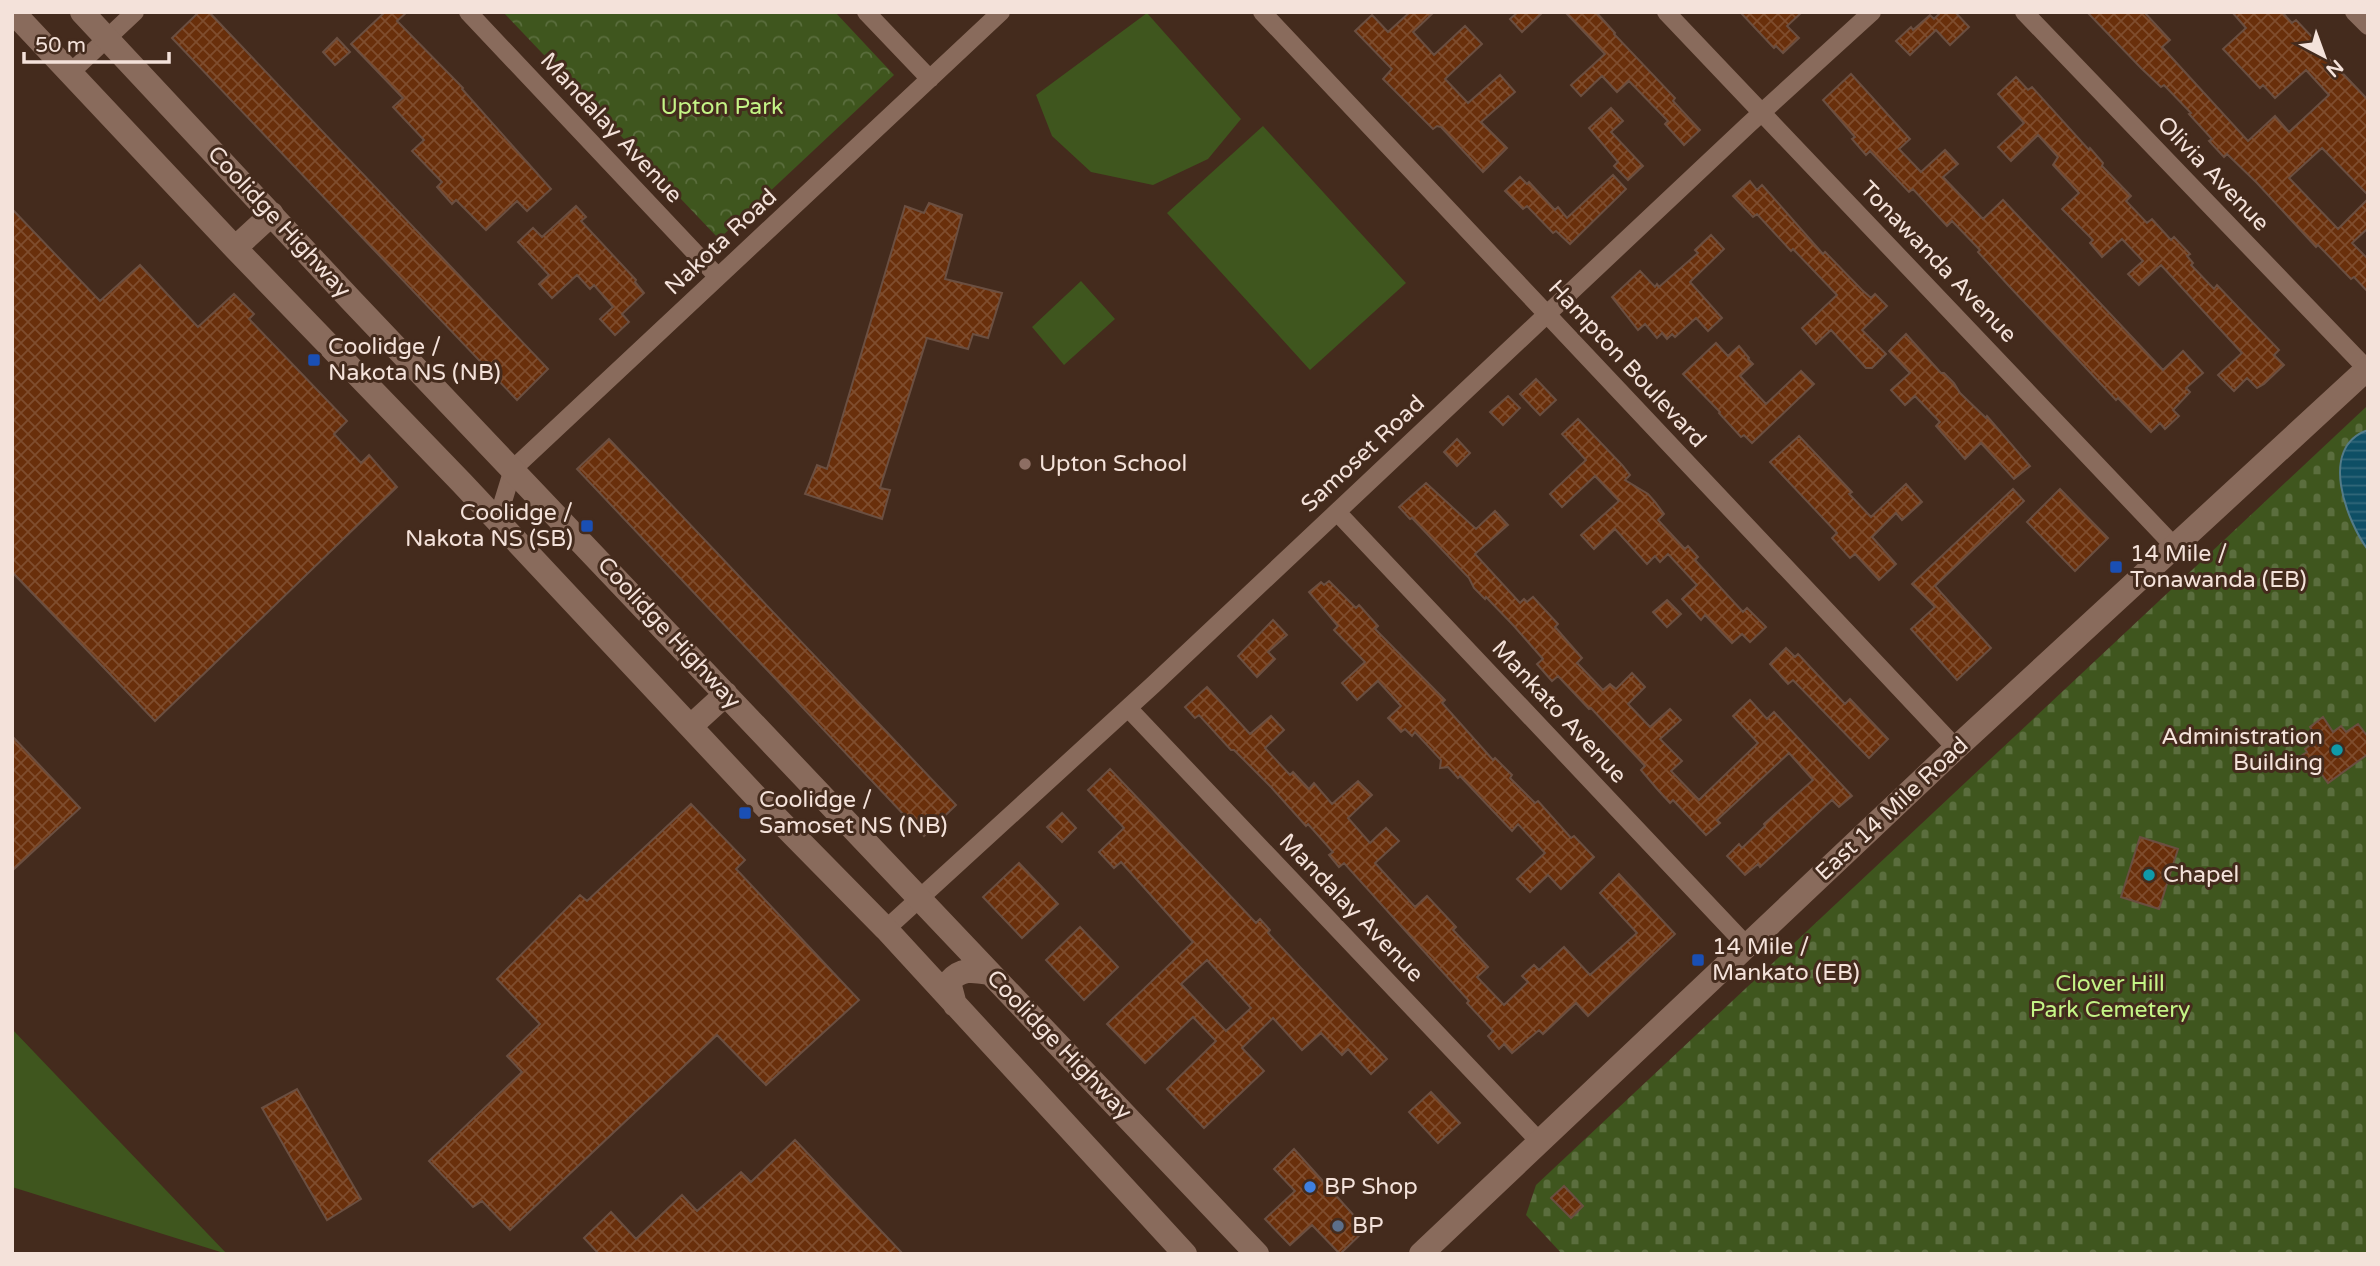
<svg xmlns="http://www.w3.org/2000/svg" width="2380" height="1266" font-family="'Varela Round',sans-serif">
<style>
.green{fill:#3f561e}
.cemetery{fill:url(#cemetery-stones)}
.park{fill:url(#park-crowns)}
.water{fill:url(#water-rules);stroke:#537b88;stroke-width:2}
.building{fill:url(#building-cross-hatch);stroke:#6b4f41;stroke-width:2;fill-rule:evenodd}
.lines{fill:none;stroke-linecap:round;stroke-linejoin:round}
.street{stroke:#896b5c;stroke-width:18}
.secondary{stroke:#896b5c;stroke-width:24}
.transit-dot{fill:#1a4fb4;stroke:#442b1d;stroke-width:2.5}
.education-dot{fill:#8d6e63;stroke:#442b1d;stroke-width:2.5}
.culture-dot{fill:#0f9aa8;stroke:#442b1d;stroke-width:2.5}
.shop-dot{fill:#3f7fe0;stroke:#442b1d;stroke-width:2.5}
.service-dot{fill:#5c6f8a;stroke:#442b1d;stroke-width:2.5}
.labels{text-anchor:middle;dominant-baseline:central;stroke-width:6;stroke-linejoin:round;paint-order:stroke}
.park-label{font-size:23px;fill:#c4f486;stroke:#442b1d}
.street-label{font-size:23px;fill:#f4e2da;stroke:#442b1d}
.poi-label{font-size:23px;fill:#f4e2da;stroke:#442b1d;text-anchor:start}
</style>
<defs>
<pattern id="cemetery-stones" width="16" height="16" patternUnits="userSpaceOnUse" patternTransform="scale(1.75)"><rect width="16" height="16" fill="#3f561e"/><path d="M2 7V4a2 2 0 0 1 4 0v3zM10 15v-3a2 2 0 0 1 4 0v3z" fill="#5b6e3e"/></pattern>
<pattern id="park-crowns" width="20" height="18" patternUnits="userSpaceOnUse" patternTransform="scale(1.75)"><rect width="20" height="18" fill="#3f561e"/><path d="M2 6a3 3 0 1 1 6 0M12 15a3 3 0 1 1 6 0" fill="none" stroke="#5b6e3e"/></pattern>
<pattern id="water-rules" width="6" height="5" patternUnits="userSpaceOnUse" patternTransform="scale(1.75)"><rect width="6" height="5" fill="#0e4f65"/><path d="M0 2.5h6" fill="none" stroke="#32687a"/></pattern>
<pattern id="building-cross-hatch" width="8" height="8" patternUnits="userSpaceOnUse" patternTransform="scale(1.75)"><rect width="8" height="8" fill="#692f0b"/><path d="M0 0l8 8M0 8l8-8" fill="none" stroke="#7f4d2e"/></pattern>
</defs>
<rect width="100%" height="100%" fill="#442b1d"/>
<path class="green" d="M 1147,13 L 1241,119 L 1208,159 L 1153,185 L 1091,172 L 1052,136 L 1036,95 Z
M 1263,126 L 1406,283 L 1310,370 L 1167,213 Z
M 1081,281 L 1115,319 L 1064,365 L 1032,327 Z
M 12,1029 L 227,1254 L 12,1187 Z"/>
<path class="cemetery" d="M 2366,407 L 2368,410 L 2368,1254 L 1562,1254 L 1526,1215 L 1536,1185 Z"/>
<path class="park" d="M 503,12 L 835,12 L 894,75 L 719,239 Z"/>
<path class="water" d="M 2368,430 L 2368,550 C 2346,520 2318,447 2368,430 Z"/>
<path class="building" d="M 199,12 L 209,12 L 548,369 L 517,400 L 172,38 Z
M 385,12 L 407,12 L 397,21 L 463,88 L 462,89 L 551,189 L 527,211 L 517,201 L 486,230 L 456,200 L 452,204 L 437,187 L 442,182 L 412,151 L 424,140 L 393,107 L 403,98 L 351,44 Z
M 1410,12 L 1434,12 L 1413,32 L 1434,55 L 1465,26 L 1482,44 L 1445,79 L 1468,103 L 1500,75 L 1515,92 L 1481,122 L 1507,148 L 1483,172 L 1441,127 L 1437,126 L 1433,129 L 1383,79 L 1392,69 L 1355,31 L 1372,15 L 1388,32 Z
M 1518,12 L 1543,12 L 1522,32 L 1510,19 Z
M 1565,12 L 1596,12 L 1615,33 L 1614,34 L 1675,98 L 1673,101 L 1700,130 L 1684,145 L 1665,124 L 1668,121 L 1629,81 L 1617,92 L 1602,76 L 1581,96 L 1571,85 L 1605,54 Z
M 1740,12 L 1802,12 L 1787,26 L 1799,38 L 1783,53 L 1776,46 L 1774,48 Z
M 1941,12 L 1955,12 L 1969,27 L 1950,45 L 1936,30 L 1910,55 L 1896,41 L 1911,27 L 1913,30 L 1930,15 L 1934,19 Z
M 2087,12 L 2144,12 L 2170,40 L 2162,47 L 2248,141 L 2275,116 L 2289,132 L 2329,95 L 2306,70 L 2275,98 L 2263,85 L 2260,88 L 2223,49 L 2246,28 L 2232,12 L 2282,12 L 2292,23 L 2296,20 L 2314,39 L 2312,41 L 2368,100 L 2368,195 L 2322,148 L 2289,178 L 2338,229 L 2368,199 L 2368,228 L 2352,243 L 2368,259 L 2368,292 L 2354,277 L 2351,279 L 2318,245 L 2316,247 L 2257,183 L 2227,154 L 2224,157 L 2209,141 L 2212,139 L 2189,114 L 2191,113 L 2164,85 L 2161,87 L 2141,68 Z
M 337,38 L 350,52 L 335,65 L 323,52 Z
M 1851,74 L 1910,139 L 1899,149 L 1921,172 L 1945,150 L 1958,164 L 1943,177 L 1983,219 L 2003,200 L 2163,370 L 2183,351 L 2203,373 L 2186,388 L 2190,392 L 2173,410 L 2179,416 L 2165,429 L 2160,423 L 2151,432 L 2118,398 L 2116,400 L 2009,286 L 1978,252 L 1980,250 L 1952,221 L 1947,226 L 1913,189 L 1909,192 L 1870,151 L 1866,155 L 1852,139 L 1855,137 L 1823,100 Z
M 2016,77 L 2028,90 L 2032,87 L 2089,150 L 2090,148 L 2103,163 L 2102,166 L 2131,196 L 2126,201 L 2147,223 L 2152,219 L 2171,240 L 2174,237 L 2190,254 L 2187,256 L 2193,263 L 2191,265 L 2214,289 L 2217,285 L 2279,350 L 2274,355 L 2284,365 L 2264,384 L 2257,388 L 2247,378 L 2234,391 L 2218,375 L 2242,353 L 2161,265 L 2139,285 L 2128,274 L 2143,261 L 2122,239 L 2102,257 L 2090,243 L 2093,240 L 2062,209 L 2079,193 L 2053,165 L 2058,157 L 2038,135 L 2011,161 L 1998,147 L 2024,123 L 1998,94 Z
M 1611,108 L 1623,121 L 1611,132 L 1643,166 L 1628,180 L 1614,166 L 1618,162 L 1589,128 Z
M 1613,175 L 1626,189 L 1570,244 L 1556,231 L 1553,233 L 1527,206 L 1523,209 L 1505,191 L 1520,177 L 1527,184 L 1529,182 L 1555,210 L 1558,207 L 1567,218 Z
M 1750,181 L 1757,190 L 1762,185 L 1823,254 L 1825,252 L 1862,290 L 1871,298 L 1875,294 L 1887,306 L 1862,330 L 1886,354 L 1872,368 L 1866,368 L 1831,330 L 1816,344 L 1802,328 L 1837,295 L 1793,249 L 1791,251 L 1757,214 L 1753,217 L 1733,196 Z
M 929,203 L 962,215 L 945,279 L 1002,293 L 988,338 L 973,334 L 968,349 L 927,338 L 880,488 L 890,490 L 882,519 L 805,494 L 817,465 L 827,469 L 905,206 L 924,213 Z
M 576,206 L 586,217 L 581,221 L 636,280 L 635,282 L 644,293 L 622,314 L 629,322 L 615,335 L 600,319 L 613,307 L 594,285 L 590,289 L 577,275 L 552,298 L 539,284 L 549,275 L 518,242 L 533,228 L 542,237 Z
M 12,209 L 100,301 L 140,265 L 198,327 L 234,294 L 254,314 L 249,319 L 347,421 L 334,434 L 361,463 L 369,455 L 397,487 L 155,721 L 12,572 Z
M 1711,235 L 1724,249 L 1690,282 L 1722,318 L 1708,331 L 1696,318 L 1675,337 L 1672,334 L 1667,339 L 1662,333 L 1657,338 L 1645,324 L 1638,330 L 1612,297 L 1640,271 L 1655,287 L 1657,284 L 1659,287 L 1698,253 L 1695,250 Z
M 1906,334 L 1941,373 L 1944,373 L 1954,383 L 1960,393 L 1986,418 L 1987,416 L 2030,466 L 2014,479 L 1981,443 L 1965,459 L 1936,426 L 1940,422 L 1915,396 L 1905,405 L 1891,390 L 1910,373 L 1889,351 Z
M 1716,343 L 1728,356 L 1739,346 L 1749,358 L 1748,359 L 1753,364 L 1740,376 L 1766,404 L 1801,371 L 1814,384 L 1752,443 L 1744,435 L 1741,437 L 1719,413 L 1720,412 L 1683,374 Z
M 1536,379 L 1556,400 L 1540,415 L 1520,394 Z
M 1508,396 L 1520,408 L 1503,425 L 1490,412 Z
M 1578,419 L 1622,465 L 1630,475 L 1625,480 L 1648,494 L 1655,502 L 1664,514 L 1658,520 L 1685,549 L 1688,546 L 1698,557 L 1695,560 L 1743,612 L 1747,608 L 1766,627 L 1750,642 L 1742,634 L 1732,643 L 1705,615 L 1701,620 L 1682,599 L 1697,585 L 1668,554 L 1660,562 L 1655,556 L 1647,564 L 1615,529 L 1594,549 L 1581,535 L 1619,501 L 1595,476 L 1562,507 L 1550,494 L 1586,460 L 1562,434 Z
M 1799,436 L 1852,492 L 1849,494 L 1871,517 L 1906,484 L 1922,502 L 1902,520 L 1896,513 L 1872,537 L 1896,564 L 1879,580 L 1855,554 L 1850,558 L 1832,538 L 1837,533 L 1770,462 Z
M 609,439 L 956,805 L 924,836 L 577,469 Z
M 1457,439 L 1470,453 L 1457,466 L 1444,452 Z
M 1426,483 L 1476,529 L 1495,511 L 1508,525 L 1475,554 L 1520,603 L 1524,599 L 1527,602 L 1533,597 L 1558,624 L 1555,627 L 1582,658 L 1577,663 L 1603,690 L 1610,684 L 1616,689 L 1632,673 L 1645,687 L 1628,704 L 1650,727 L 1670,709 L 1681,720 L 1660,739 L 1682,761 L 1671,771 L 1699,800 L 1758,743 L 1733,716 L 1750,700 L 1767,719 L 1774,712 L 1852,796 L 1839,807 L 1832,800 L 1760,867 L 1758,864 L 1745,875 L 1727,856 L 1739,844 L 1742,848 L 1765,826 L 1764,824 L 1813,780 L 1789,753 L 1717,820 L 1720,823 L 1706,835 L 1673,800 L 1670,803 L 1658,790 L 1641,770 L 1645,766 L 1591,708 L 1589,709 L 1558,676 L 1552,681 L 1537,664 L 1543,659 L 1514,626 L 1486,597 L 1485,599 L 1474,588 L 1469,578 L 1412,518 L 1410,519 L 1399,507 Z
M 2013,489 L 2024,501 L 1935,586 L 1991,648 L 1957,680 L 1911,629 L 1935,607 L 1912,584 Z
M 2060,489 L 2108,538 L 2075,571 L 2027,522 Z
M 1329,581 L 1356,608 L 1359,605 L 1378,626 L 1375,629 L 1445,700 L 1442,703 L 1493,760 L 1495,758 L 1512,775 L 1510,778 L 1535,803 L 1538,801 L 1571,838 L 1574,836 L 1594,857 L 1561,889 L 1548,875 L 1530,892 L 1517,879 L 1545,853 L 1518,824 L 1512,831 L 1460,776 L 1458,778 L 1448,767 L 1440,768 L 1441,760 L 1415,732 L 1412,736 L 1405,729 L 1401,732 L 1388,718 L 1401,706 L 1378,681 L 1357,700 L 1342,683 L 1365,662 L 1334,630 L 1338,626 L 1309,592 L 1321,582 L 1324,585 Z
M 1667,600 L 1681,614 L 1667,627 L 1653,612 Z
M 1273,620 L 1287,635 L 1268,652 L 1275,659 L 1257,677 L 1238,656 Z
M 1786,648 L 1795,657 L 1798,654 L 1845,704 L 1850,699 L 1888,739 L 1869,758 L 1793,680 L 1788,684 L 1770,664 Z
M 1207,687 L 1250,734 L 1271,716 L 1284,730 L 1265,748 L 1290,775 L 1293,772 L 1309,789 L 1314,783 L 1332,804 L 1358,781 L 1372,795 L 1348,818 L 1370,843 L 1386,828 L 1399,841 L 1375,863 L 1415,907 L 1427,896 L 1456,927 L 1453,930 L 1488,967 L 1477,977 L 1504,1005 L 1528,982 L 1522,976 L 1534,965 L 1539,970 L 1564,947 L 1590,975 L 1637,933 L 1600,893 L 1619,874 L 1675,934 L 1588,1016 L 1576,1003 L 1543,1034 L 1539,1030 L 1512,1053 L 1504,1044 L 1499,1049 L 1488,1036 L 1493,1031 L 1467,1003 L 1469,1001 L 1344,863 L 1339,867 L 1329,855 L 1333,852 L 1308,824 L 1306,826 L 1271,787 L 1234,750 L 1231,750 L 1199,715 L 1195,718 L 1185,707 Z
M 2323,717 L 2333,732 L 2341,726 L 2346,732 L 2358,724 L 2368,737 L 2368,754 L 2328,783 L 2315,765 L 2307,771 L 2298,758 L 2307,752 L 2305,749 L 2318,739 L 2310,727 Z
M 12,736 L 80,808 L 12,871 Z
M 1110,769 L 1256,923 L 1260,919 L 1270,930 L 1268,933 L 1387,1059 L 1371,1074 L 1348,1049 L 1342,1055 L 1321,1033 L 1302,1050 L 1273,1018 L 1242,1048 L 1264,1071 L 1204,1128 L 1167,1089 L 1216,1041 L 1193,1017 L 1145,1063 L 1107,1024 L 1193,942 L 1121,862 L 1114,868 L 1099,852 L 1124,828 L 1088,790 ZM 1207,960 L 1251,1008 L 1226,1031 L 1181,984 Z
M 691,804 L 745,860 L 736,869 L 859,1000 L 766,1085 L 717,1035 L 510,1230 L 482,1201 L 473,1207 L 429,1161 L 522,1072 L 507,1056 L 540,1024 L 497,979 L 580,895 L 587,901 Z
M 1062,813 L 1076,828 L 1062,842 L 1047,827 Z
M 2140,837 L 2178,849 L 2159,909 L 2121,897 Z
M 1019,863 L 1058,904 L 1022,938 L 983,897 Z
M 1080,927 L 1118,967 L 1084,1000 L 1046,960 Z
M 297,1089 L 361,1199 L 327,1220 L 262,1108 Z
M 1431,1092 L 1460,1123 L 1438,1143 L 1409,1112 Z
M 795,1140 L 903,1254 L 599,1254 L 584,1238 L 611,1212 L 636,1239 L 682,1195 L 697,1211 L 741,1172 L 751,1182 Z
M 1294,1149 L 1366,1229 L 1340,1254 L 1312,1225 L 1290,1245 L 1265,1219 L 1295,1191 L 1274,1169 Z
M 1564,1186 L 1583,1206 L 1571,1218 L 1551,1198 Z"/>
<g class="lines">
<path class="street" d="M 468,12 L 718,277
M 866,12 L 930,79
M 1262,12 L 1956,748
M 1666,12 L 2174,546
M 2024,12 L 2367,369
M 2354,12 L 2368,26
M 70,73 L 135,12
M 1337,512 L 1746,945
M 497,521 L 513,469 L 1001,12
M 1128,708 L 1539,1141
M 886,929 L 1153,685 L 1748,125 L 1872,12"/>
<path class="secondary" d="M 13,12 L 235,248 L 462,483 L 760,801 L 886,929 L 1185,1254
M 82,12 L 351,300 L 1257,1254
M 235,248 L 272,214
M 691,726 L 726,694
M 955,1005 L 949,982 C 961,968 972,970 989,973
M 1421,1254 L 1956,748 L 2368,368"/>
</g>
<g class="transit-dot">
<rect x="307" y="353" width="14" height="14" rx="3.5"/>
<rect x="580" y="519" width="14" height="14" rx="3.5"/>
<rect x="2109" y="560" width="14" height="14" rx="3.5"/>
<rect x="738" y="806" width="14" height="14" rx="3.5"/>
<rect x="1691" y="953" width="14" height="14" rx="3.5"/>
</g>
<circle class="education-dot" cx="1025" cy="464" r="7"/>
<g class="culture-dot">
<circle cx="2337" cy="750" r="7"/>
<circle cx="2149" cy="875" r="7"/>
</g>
<circle class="shop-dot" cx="1310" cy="1187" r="7"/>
<circle class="service-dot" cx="1338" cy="1226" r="7"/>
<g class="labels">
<g class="park-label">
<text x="722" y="107">Upton Park</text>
<text x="2110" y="984">Clover Hill<tspan x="2110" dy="26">Park Cemetery</tspan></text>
</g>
<g class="street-label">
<text transform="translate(611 128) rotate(47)">Mandalay Avenue</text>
<text transform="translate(2213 174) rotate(46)">Olivia Avenue</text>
<text transform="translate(279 222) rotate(47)">Coolidge Highway</text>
<text transform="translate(721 242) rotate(-43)">Nakota Road</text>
<text transform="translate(1938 262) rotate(46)">Tonawanda Avenue</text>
<text transform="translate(1627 364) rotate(47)">Hampton Boulevard</text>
<text transform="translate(1363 454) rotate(-43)">Samoset Road</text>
<text transform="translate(669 633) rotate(47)">Coolidge Highway</text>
<text transform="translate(1559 712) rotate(47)">Mankato Avenue</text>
<text transform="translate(1892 809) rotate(-43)">East 14 Mile Road</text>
<text transform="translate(1351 908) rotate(46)">Mandalay Avenue</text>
<text transform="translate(1059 1045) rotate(46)">Coolidge Highway</text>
</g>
<g class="poi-label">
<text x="328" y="347">Coolidge /<tspan x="328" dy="26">Nakota NS (NB)</tspan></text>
<text x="1039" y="464">Upton School</text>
<text x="573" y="513" text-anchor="end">Coolidge /<tspan x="573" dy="26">Nakota NS (SB)</tspan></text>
<text x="2130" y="554">14 Mile /<tspan x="2130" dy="26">Tonawanda (EB)</tspan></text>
<text x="2323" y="737" text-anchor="end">Administration<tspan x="2323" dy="26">Building</tspan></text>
<text x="759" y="800">Coolidge /<tspan x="759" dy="26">Samoset NS (NB)</tspan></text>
<text x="2163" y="875">Chapel</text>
<text x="1712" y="947">14 Mile /<tspan x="1712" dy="26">Mankato (EB)</tspan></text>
<text x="1324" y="1187">BP Shop</text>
<text x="1352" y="1226">BP</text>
</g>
</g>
<rect width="2380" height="1266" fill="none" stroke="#f4e2da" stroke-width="28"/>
<g transform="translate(2324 56) rotate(139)" stroke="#442b1d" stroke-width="5" paint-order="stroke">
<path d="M0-5L12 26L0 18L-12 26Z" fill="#f4e2da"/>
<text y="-10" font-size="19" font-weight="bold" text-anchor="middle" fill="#f4e2da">N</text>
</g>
<path d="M24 52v10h145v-10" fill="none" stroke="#f4e2da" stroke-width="3.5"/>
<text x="35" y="52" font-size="21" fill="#f4e2da" stroke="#442b1d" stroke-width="5" paint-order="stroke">50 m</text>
</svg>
